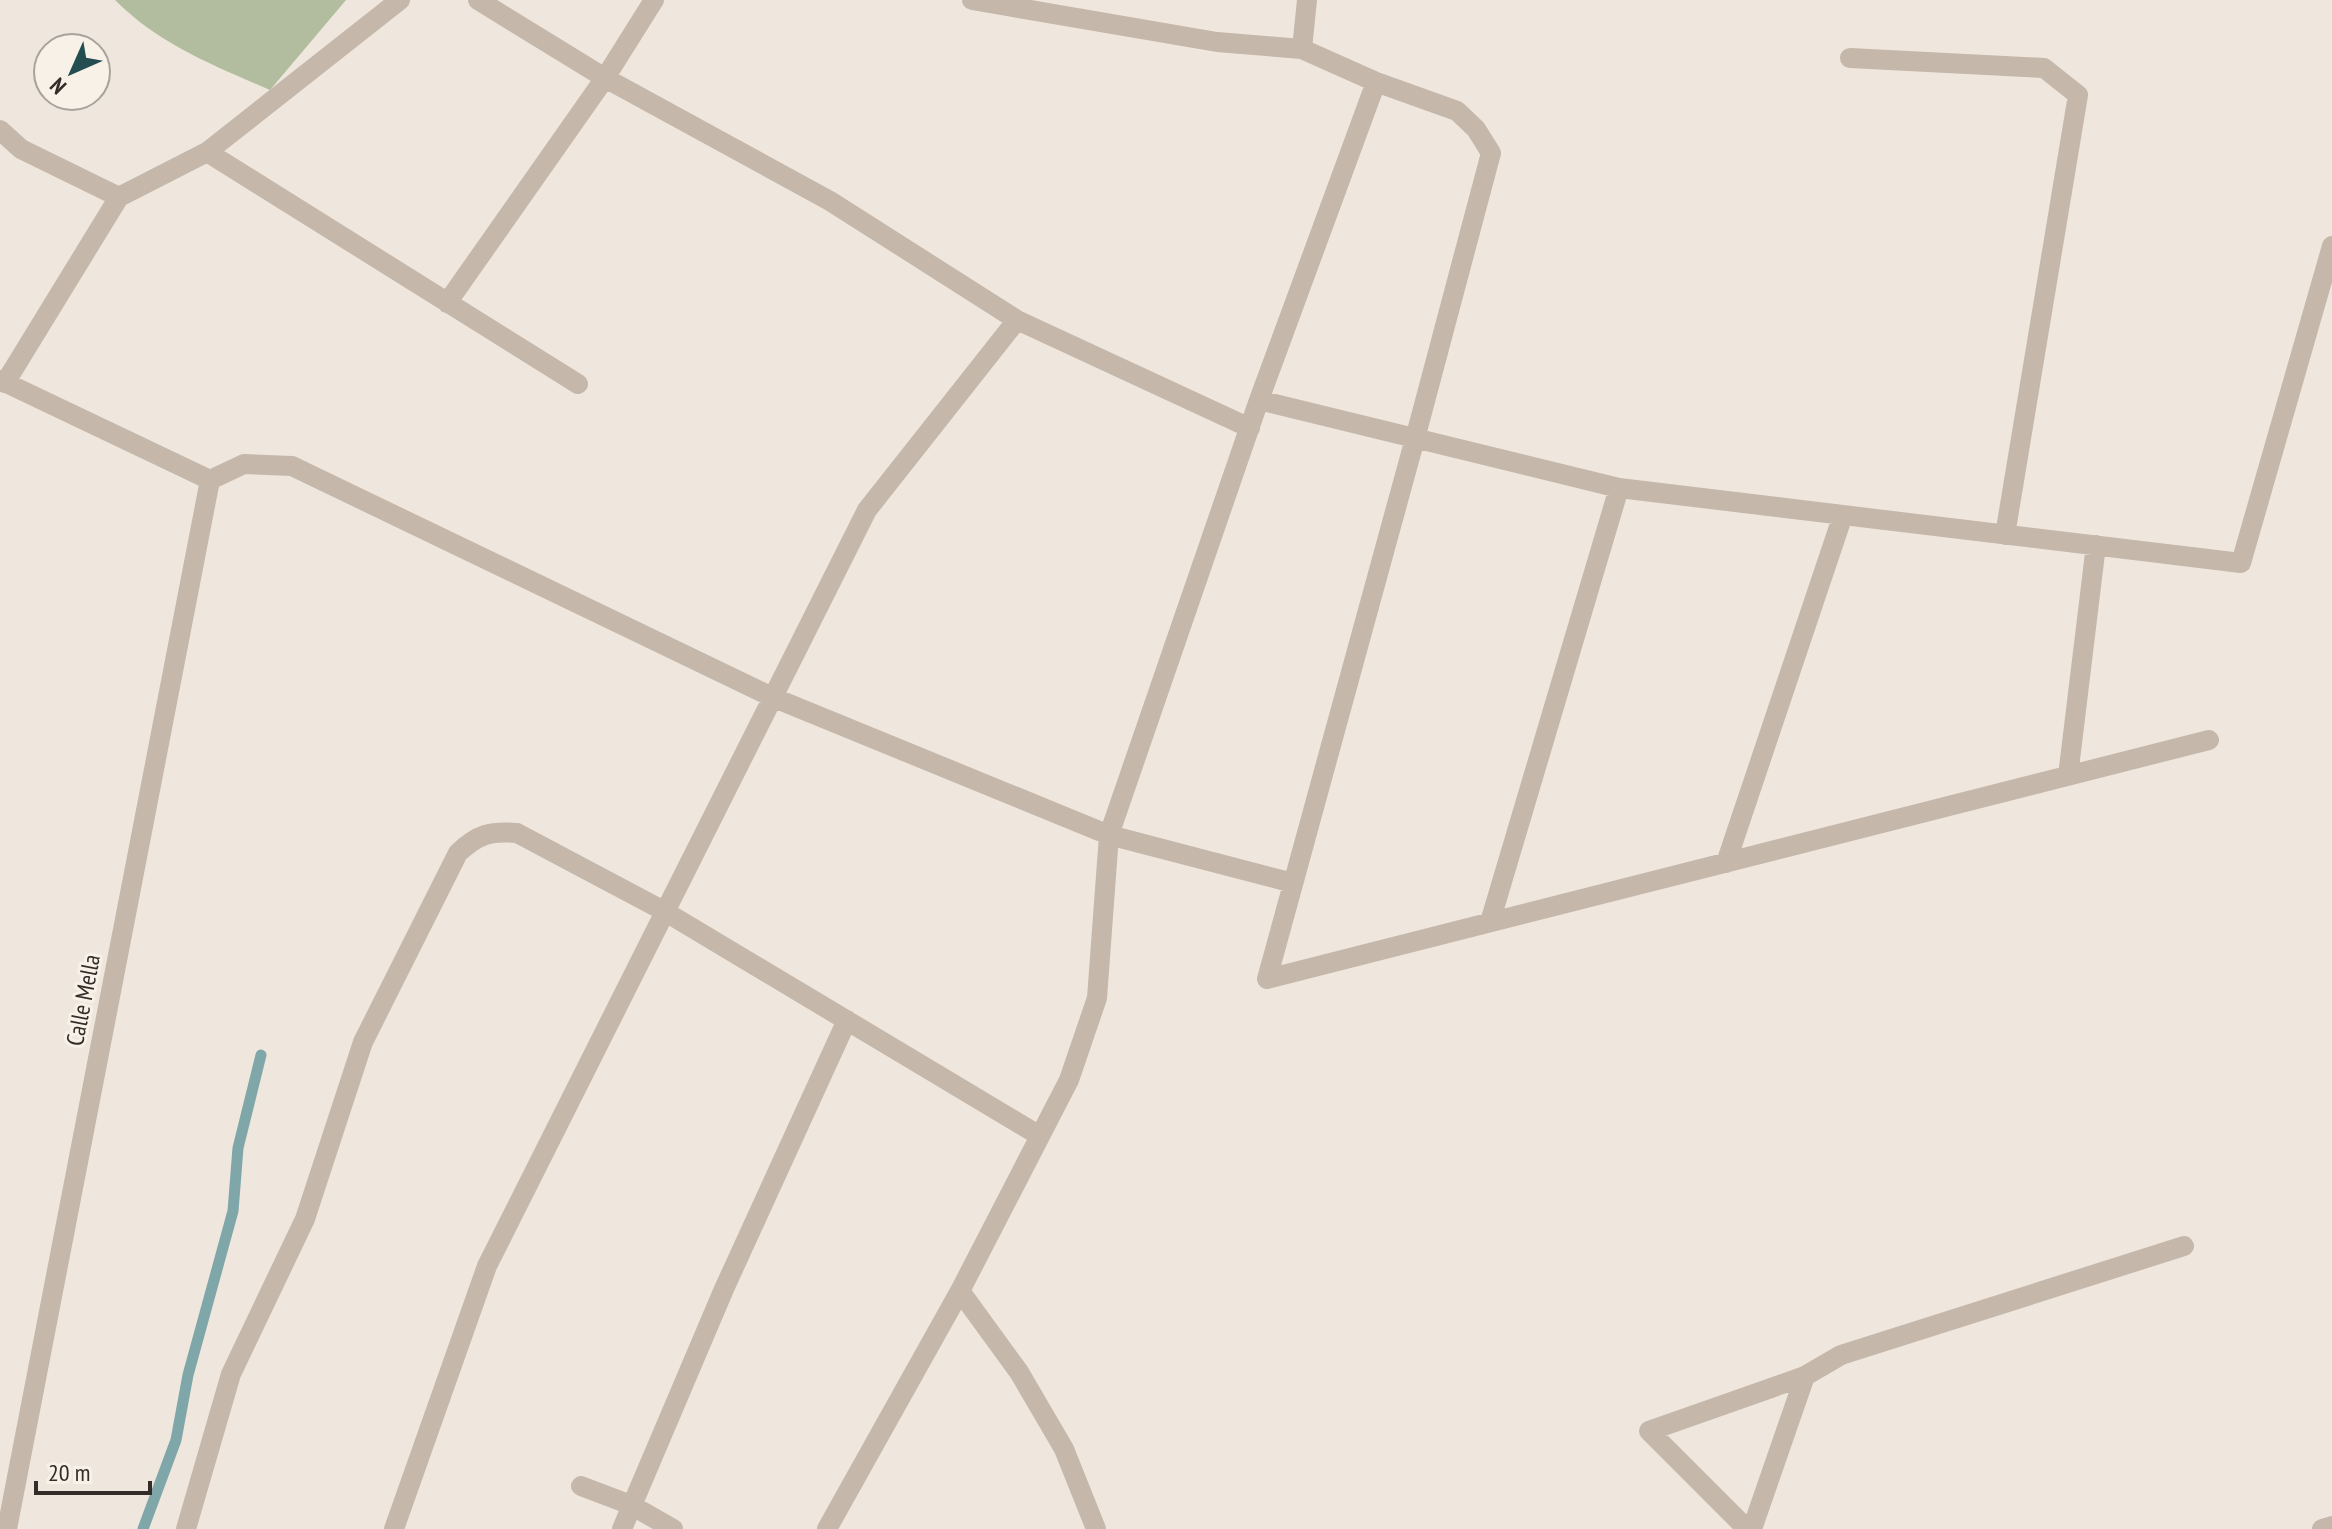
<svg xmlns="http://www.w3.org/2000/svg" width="2332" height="1529" font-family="'PT Sans Narrow',sans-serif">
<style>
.green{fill:#b2bc9e}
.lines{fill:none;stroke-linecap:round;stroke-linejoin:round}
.stream{stroke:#7fa6a8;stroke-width:11}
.minor{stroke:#c5b7aa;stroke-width:20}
.labels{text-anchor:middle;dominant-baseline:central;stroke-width:6;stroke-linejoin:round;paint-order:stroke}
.street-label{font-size:24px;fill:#342c29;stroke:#f7f1e8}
</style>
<rect width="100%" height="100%" fill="#efe7dd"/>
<path class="green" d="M 115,0 L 346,0 L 270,90 C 213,65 160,45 115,0 Z"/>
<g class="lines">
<path class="stream" d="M 143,1529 L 176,1440 L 188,1375 L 233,1211 L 238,1148 L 261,1055"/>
<path class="minor" d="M 478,0 L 605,78 L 830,201 L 1017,320 L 1250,428
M 972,0 L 1217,42 L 1302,49 L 1376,82 L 1457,111 L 1476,129 L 1491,153 L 1416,435 L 1267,979 L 2209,740
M 1302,49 L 1307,0
M 1850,58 L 2044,68 L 2078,95 L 2005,535
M 0,130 L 21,149 L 119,197
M 207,152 L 400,0
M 447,303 L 605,78 L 654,0
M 0,380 L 210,480 L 244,464 L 292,466 L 772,697 L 1109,835 L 1293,883
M 5,383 L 119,197 L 207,152 L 578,384
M 1259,400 L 1619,488 L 2241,563 L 2332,246
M 2068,776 L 2096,545
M 1726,863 L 1843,515
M 1490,922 L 1619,488
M 960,1291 L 1019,1372 L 1064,1449 L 1096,1529
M 581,1486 L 631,1505 L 673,1529
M 7,1529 L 210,480
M 186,1529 L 231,1374 L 305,1219 L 363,1042 L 458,853 C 478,834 490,831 517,833 L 664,911 L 1040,1136
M 394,1529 L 487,1266 L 867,510 L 1017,320
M 622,1529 L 724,1289 L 847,1020
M 827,1529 L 960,1291 L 1069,1080 L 1097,998 L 1109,835 L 1259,400 L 1376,82
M 1747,1529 L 1649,1431 L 1805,1376 L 1841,1355 L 2184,1246
M 1752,1529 L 1805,1376
M 2322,1529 L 2332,1526"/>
</g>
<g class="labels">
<g class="street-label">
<text transform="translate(83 1000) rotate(-79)">Calle Mella</text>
</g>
</g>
<g transform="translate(72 72) rotate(225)"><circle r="38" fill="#f7f1e8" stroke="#a9a29c" stroke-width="2"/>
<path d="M0-6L14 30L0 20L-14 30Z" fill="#234d50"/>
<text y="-12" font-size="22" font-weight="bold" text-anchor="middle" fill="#342c29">N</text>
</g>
<path d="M36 1481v12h114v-12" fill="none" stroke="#342c29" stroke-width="4"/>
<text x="48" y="1481" font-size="24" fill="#342c29" stroke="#f7f1e8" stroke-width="6" paint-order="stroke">20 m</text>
</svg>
